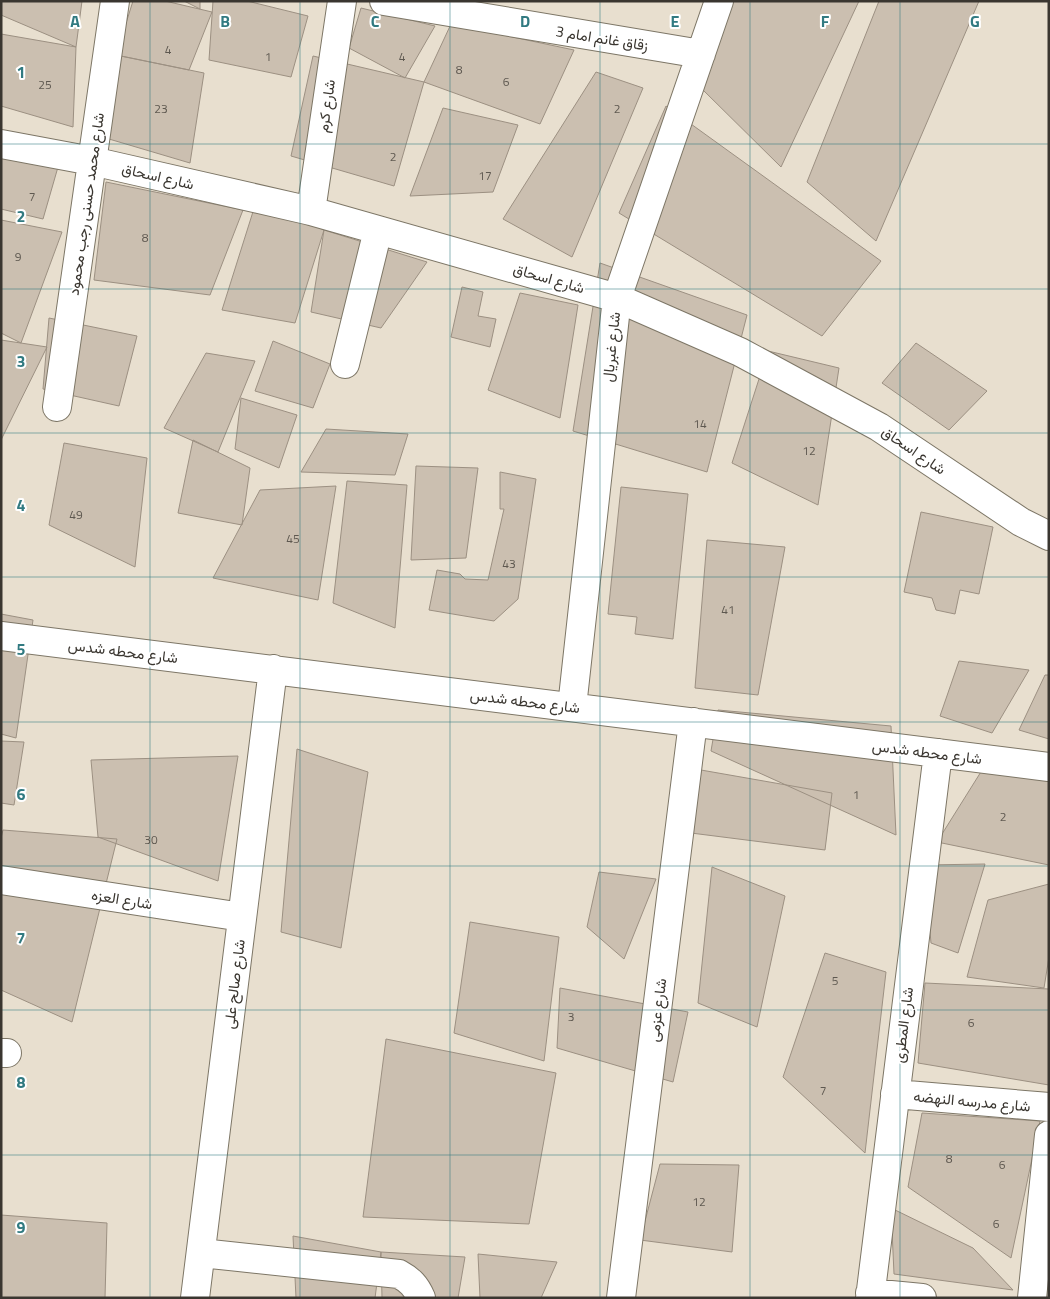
<svg xmlns="http://www.w3.org/2000/svg" width="1050" height="1299" font-family="'Titillium Web',Vazirmatn,sans-serif">
<style>
.building{fill:#cbbfb0;stroke:#9c9082}
.lines{fill:none;stroke-linecap:round;stroke-linejoin:round}
.minor-casing{stroke:#7d7666;stroke-width:30}
.minor{stroke:#fff;stroke-width:28}
.grid{fill:none;stroke:#317a81;stroke-width:1;stroke-opacity:0.55}
.labels{text-anchor:middle;dominant-baseline:central;stroke-width:4;stroke-linejoin:round;paint-order:stroke}
.number-label{font-size:12px;fill:#5e5850}
.street-label{font-size:15px;fill:#3a3630;stroke:#fff}
.grid-label{font-size:16px;text-anchor:middle;font-weight:bold;fill:#317a81;stroke:#fff;stroke-width:4;stroke-linejoin:round;paint-order:stroke}
</style>
<rect width="100%" height="100%" fill="#e8dfcf"/>
<path class="building" d="M 1,1 L 82,1 L 76,47 L 1,15 Z
M 133,1 L 165,1 L 212,12 L 189,70 L 116,55 Z
M 184,1 L 200,1 L 200,9 Z
M 213,1 L 247,1 L 308,16 L 291,77 L 209,60 Z
M 731,1 L 859,1 L 781,167 L 702,89 Z
M 879,1 L 979,1 L 876,241 L 807,182 Z
M 361,8 L 435,26 L 405,78 L 349,48 Z
M 451,24 L 574,50 L 540,124 L 424,82 Z
M 1,34 L 76,47 L 73,127 L 1,106 Z
M 116,55 L 204,73 L 190,163 L 109,139 Z
M 313,56 L 424,82 L 394,186 L 291,156 Z
M 596,72 L 643,88 L 572,257 L 503,219 Z
M 666,106 L 881,261 L 822,336 L 619,213 Z
M 443,108 L 518,125 L 493,192 L 410,196 Z
M 1,157 L 58,167 L 43,219 L 1,209 Z
M 106,182 L 243,210 L 210,295 L 94,280 Z
M 257,199 L 324,230 L 295,323 L 222,310 Z
M 1,220 L 62,232 L 21,343 L 1,333 Z
M 324,230 L 427,262 L 381,328 L 311,312 Z
M 600,263 L 747,315 L 707,472 L 573,431 Z
M 462,287 L 483,292 L 478,316 L 496,319 L 490,347 L 451,337 Z
M 520,293 L 578,305 L 560,418 L 488,390 Z
M 49,318 L 137,336 L 119,406 L 43,389 Z
M 1,340 L 47,347 L 1,440 Z
M 273,341 L 330,364 L 313,408 L 255,391 Z
M 916,343 L 987,391 L 949,430 L 882,383 Z
M 768,351 L 839,368 L 818,505 L 732,463 Z
M 206,353 L 255,361 L 218,452 L 164,428 Z
M 241,398 L 297,415 L 279,468 L 235,449 Z
M 326,429 L 408,434 L 395,475 L 301,472 Z
M 193,440 L 250,468 L 242,525 L 178,513 Z
M 64,443 L 147,458 L 135,567 L 49,525 Z
M 416,466 L 478,468 L 466,558 L 411,560 Z
M 500,472 L 536,479 L 518,599 L 494,621 L 429,610 L 437,570 L 460,574 L 465,579 L 488,580 L 504,509 L 500,509 Z
M 347,481 L 407,485 L 395,628 L 333,603 Z
M 336,486 L 318,600 L 213,578 L 260,490 Z
M 621,487 L 688,494 L 673,639 L 635,634 L 637,617 L 608,614 Z
M 921,512 L 993,527 L 979,594 L 960,590 L 955,614 L 936,610 L 932,598 L 904,592 Z
M 707,540 L 785,547 L 758,695 L 695,688 Z
M 1,614 L 33,620 L 16,738 L 1,734 Z
M 959,661 L 1029,670 L 992,733 L 940,716 Z
M 1045,675 L 1049,675 L 1049,739 L 1019,730 Z
M 718,710 L 891,726 L 896,835 L 711,751 Z
M 1,741 L 24,742 L 14,805 L 1,803 Z
M 297,749 L 368,772 L 341,948 L 281,932 Z
M 238,756 L 218,881 L 98,837 L 91,760 Z
M 989,759 L 1049,772 L 1049,865 L 937,842 Z
M 701,770 L 832,793 L 825,850 L 691,833 Z
M 3,830 L 117,839 L 72,1022 L 1,990 L 1,838 Z
M 985,864 L 958,953 L 931,943 L 924,865 Z
M 712,867 L 785,896 L 757,1027 L 698,1003 Z
M 599,872 L 656,879 L 624,959 L 587,927 Z
M 1049,884 L 1049,957 L 1044,988 L 967,977 L 988,900 Z
M 470,922 L 559,937 L 544,1061 L 454,1033 Z
M 825,953 L 886,972 L 865,1153 L 783,1077 Z
M 925,983 L 1049,989 L 1049,1085 L 918,1063 Z
M 560,988 L 688,1012 L 673,1082 L 557,1048 Z
M 386,1039 L 556,1073 L 529,1224 L 363,1217 Z
M 922,1113 L 1040,1121 L 1011,1258 L 908,1187 Z
M 660,1164 L 739,1165 L 732,1252 L 640,1240 Z
M 891,1208 L 973,1248 L 1013,1290 L 894,1274 Z
M 1,1215 L 107,1223 L 105,1298 L 1,1298 Z
M 293,1236 L 381,1252 L 375,1298 L 296,1298 Z
M 381,1252 L 465,1257 L 458,1298 L 382,1298 Z
M 478,1254 L 557,1262 L 541,1298 L 480,1298 Z"/>
<g class="lines">
<defs>
<path id="minor" d="M 384,1 L 701,54
M 1,144 L 92,161 L 311,211 L 617,298 L 740,352 L 879,427 L 1021,522 L 1049,536
M 311,211 L 342,1
M 345,364 L 378,230
M 57,407 L 115,1
M 1,636 L 1049,767
M 572,707 L 617,298 L 719,1
M 1,880 L 242,917
M 1,1053 L 7,1053
M 895,1094 L 1049,1107
M 201,1253 L 399,1274 C 410,1280 416,1286 421,1298
M 870,1293 L 922,1298
M 195,1298 L 273,669
M 621,1298 L 693,722
M 870,1298 L 938,753
M 1032,1298 L 1049,1135"/>
</defs>
<use href="#minor" class="minor-casing"/>
<use href="#minor" class="minor"/>
</g>
<path class="grid" d="M 150,1 L 150,1298M 300,1 L 300,1298M 450,1 L 450,1298M 600,1 L 600,1298M 750,1 L 750,1298M 900,1 L 900,1298M 1,144 L 1049,144M 1,289 L 1049,289M 1,433 L 1049,433M 1,577 L 1049,577M 1,722 L 1049,722M 1,866 L 1049,866M 1,1010 L 1049,1010M 1,1155 L 1049,1155"/>
<g class="labels">
<g class="number-label">
<text x="168" y="49">4</text>
<text x="268" y="56">1</text>
<text x="402" y="56">4</text>
<text x="459" y="69">8</text>
<text x="506" y="81">6</text>
<text x="45" y="84">25</text>
<text x="161" y="108">23</text>
<text x="617" y="108">2</text>
<text x="393" y="156">2</text>
<text x="485" y="175">17</text>
<text x="32" y="196">7</text>
<text x="145" y="237">8</text>
<text x="18" y="256">9</text>
<text x="700" y="423">14</text>
<text x="809" y="450">12</text>
<text x="76" y="514">49</text>
<text x="293" y="538">45</text>
<text x="509" y="563">43</text>
<text x="728" y="609">41</text>
<text x="856" y="794">1</text>
<text x="1003" y="816">2</text>
<text x="151" y="839">30</text>
<text x="835" y="980">5</text>
<text x="571" y="1016">3</text>
<text x="971" y="1022">6</text>
<text x="823" y="1090">7</text>
<text x="949" y="1158">8</text>
<text x="1002" y="1164">6</text>
<text x="699" y="1201">12</text>
<text x="996" y="1223">6</text>
</g>
<g class="street-label">
<text transform="translate(602 38) rotate(9)">زقاق غانم امام 3</text>
<text transform="translate(326 106) rotate(-82)">شارع كرم</text>
<text transform="translate(158 176) rotate(13)">شارع اسحاق</text>
<text transform="translate(86 204) rotate(-82)">شارع محمد حسنى رجب محمود</text>
<text transform="translate(549 278) rotate(16)">شارع اسحاق</text>
<text transform="translate(611 347) rotate(-84)">شارع غبريال</text>
<text transform="translate(914 450) rotate(34)">شارع اسحاق</text>
<text transform="translate(123 651) rotate(7)">شارع محطه شدس</text>
<text transform="translate(525 701) rotate(7)">شارع محطه شدس</text>
<text transform="translate(927 752) rotate(7)">شارع محطه شدس</text>
<text transform="translate(122 899) rotate(9)">شارع العزه</text>
<text transform="translate(234 984) rotate(-83)">شارع صالح على</text>
<text transform="translate(657 1010) rotate(-83)">شارع عزمى</text>
<text transform="translate(903 1025) rotate(-83)">شارع المطرى</text>
<text transform="translate(972 1101) rotate(5)">شارع مدرسه النهضه</text>
</g>
</g>
<g class="grid-label">
<text x="75" y="27">A</text>
<text x="225" y="27">B</text>
<text x="375" y="27">C</text>
<text x="525" y="27">D</text>
<text x="675" y="27">E</text>
<text x="825" y="27">F</text>
<text x="975" y="27">G</text>
<text x="21" y="78">1</text>
<text x="21" y="222">2</text>
<text x="21" y="367">3</text>
<text x="21" y="511">4</text>
<text x="21" y="655">5</text>
<text x="21" y="800">6</text>
<text x="21" y="944">7</text>
<text x="21" y="1088">8</text>
<text x="21" y="1233">9</text>
</g>
<rect width="1050" height="1299" fill="none" stroke="#3a3630" stroke-width="5"/>
</svg>
